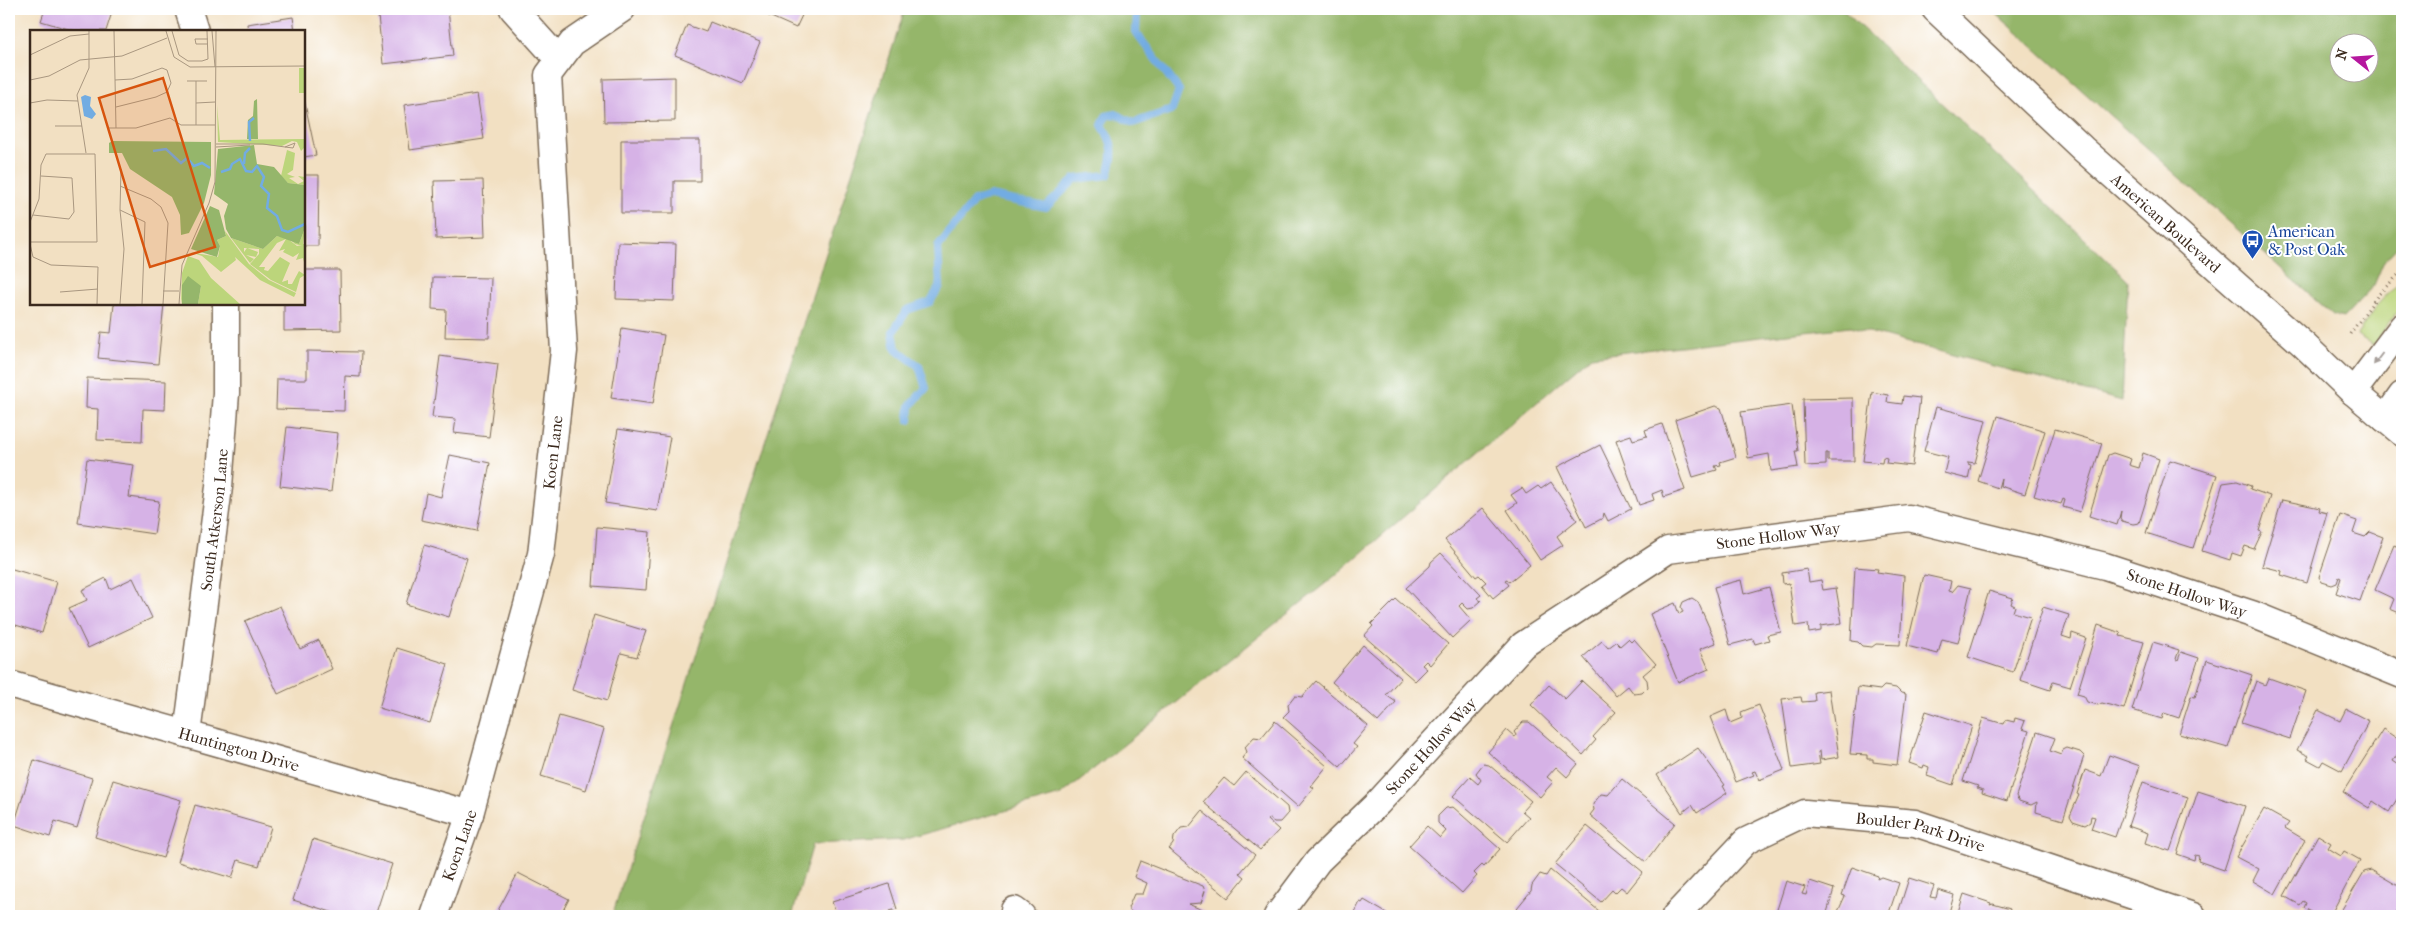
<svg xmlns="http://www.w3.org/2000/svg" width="2411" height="925" font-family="'IM FELL French Canon',serif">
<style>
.green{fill:#bcd57b;stroke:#7c804c}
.forest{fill:#95b66b;stroke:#687044;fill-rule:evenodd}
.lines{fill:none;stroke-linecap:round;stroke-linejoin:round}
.stream{stroke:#72ace2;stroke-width:8}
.building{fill:#d6b2e6}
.minor-casing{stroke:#7b6a57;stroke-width:29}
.path{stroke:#7b6a57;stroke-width:3;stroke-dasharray:1 4;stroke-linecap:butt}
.minor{stroke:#fff;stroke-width:26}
.oneway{fill:#a79f9a}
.labels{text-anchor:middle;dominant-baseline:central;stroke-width:4;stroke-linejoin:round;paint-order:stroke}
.street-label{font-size:16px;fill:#3b2a1e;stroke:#fff}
.transit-label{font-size:16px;fill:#164399;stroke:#fff;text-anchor:start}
.inset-river{fill:none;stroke:#72ace2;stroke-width:2.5}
.inset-road{fill:none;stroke:#a99780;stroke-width:1}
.view{fill:#d7540e;fill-opacity:0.15;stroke:#d7540e;stroke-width:2.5}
.inset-edge{fill:none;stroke:#3b2a1e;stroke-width:2.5}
</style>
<rect width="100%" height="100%" fill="#fff"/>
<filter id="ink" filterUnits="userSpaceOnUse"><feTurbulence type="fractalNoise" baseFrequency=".02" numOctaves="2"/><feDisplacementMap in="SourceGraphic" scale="10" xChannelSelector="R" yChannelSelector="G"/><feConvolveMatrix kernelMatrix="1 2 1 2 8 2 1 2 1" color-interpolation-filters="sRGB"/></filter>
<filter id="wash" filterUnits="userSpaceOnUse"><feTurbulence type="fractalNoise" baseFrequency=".0096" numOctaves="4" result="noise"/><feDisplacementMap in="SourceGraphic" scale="20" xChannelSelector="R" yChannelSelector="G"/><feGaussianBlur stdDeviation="1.12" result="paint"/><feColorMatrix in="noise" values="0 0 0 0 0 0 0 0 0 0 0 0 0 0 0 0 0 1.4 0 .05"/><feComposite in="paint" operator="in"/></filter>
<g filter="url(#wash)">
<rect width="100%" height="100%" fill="#f2e0c2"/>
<path class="green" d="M 2402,279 L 2402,306 L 2373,345 L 2357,335 L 2377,305 Z"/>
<path class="forest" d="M 905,9 L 1842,9 L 2128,280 L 2122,401 L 1850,327 L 1591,356 L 1331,579 L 1061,795 L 903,840 L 813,844 L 792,916 L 612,916 Z
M 1991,9 L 2402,9 L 2402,242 L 2384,261 L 2374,285 L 2343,318 L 2333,315 ZM 2338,42 L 2368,42 L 2368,72 L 2338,72 Z"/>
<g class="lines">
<path class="stream" d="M 909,420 L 910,406 L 926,388 L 919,366 L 896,349 L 893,332 L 907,310 L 930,302 L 940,286 L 938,247 L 974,201 L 990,196 L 1046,207 L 1075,179 L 1108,175 C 1115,153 1114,144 1102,125 L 1106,116 L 1116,114 L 1133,123 L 1172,110 L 1179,90 L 1136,33 L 1137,9"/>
</g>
<g id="blocks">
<path class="building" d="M 45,9 L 113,9 L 106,31 L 75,31 L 41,21 Z
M 448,9 L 453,56 L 383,64 L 378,16 Z
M 753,9 L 805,9 L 796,28 Z
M 293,17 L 295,31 L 248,31 L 247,24 Z
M 710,22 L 760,42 L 743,83 L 675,55 L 687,25 L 706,32 Z
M 675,77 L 675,121 L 604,122 L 603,79 Z
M 477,94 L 484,139 L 410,150 L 404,105 Z
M 304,99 L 316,155 L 304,157 Z
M 621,140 L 700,140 L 700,181 L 674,181 L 674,213 L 621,213 Z
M 304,175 L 319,175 L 318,246 L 304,246 Z
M 483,180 L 485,237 L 436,239 L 434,181 Z
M 618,242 L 676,244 L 674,301 L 616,299 Z
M 304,270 L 340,270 L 341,330 L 284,331 L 284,304 L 304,304 Z
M 433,277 L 491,278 L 489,338 L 445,337 L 446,310 L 432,309 Z
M 114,304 L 164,304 L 158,364 L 98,358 L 101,332 L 111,333 Z
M 622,328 L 664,335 L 653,404 L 611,398 Z
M 307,351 L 361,352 L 360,377 L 345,376 L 344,411 L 276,409 L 277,379 L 307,379 Z
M 440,356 L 498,364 L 489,437 L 454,433 L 456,419 L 432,417 Z
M 87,378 L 166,381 L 165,410 L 143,409 L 142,442 L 97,440 L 98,409 L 86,408 Z
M 1872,392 L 1888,395 L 1887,402 L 1902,404 L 1903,396 L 1920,398 L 1912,466 L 1886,463 L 1887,458 L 1883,457 L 1882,463 L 1863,461 Z
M 1853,398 L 1854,461 L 1828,461 L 1828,453 L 1826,453 L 1826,465 L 1805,466 L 1803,399 Z
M 1792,405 L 1798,451 L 1795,451 L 1798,467 L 1771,471 L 1769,454 L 1748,458 L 1741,412 Z
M 1715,406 L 1721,408 L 1736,457 L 1720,462 L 1721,465 L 1715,466 L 1717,470 L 1693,477 L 1675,420 Z
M 1936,407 L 1986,420 L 1975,463 L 1968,462 L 1968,464 L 1971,465 L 1968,479 L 1944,473 L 1948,457 L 1924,451 Z
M 1998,416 L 2045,431 L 2025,494 L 2000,486 L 2001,478 L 1998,488 L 1978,481 Z
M 1662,424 L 1685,490 L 1664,497 L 1662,490 L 1652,494 L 1654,500 L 1639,505 L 1616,440 L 1631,435 L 1633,440 L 1647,436 L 1645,430 Z
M 287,427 L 338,433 L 331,492 L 280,486 Z
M 618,429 L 670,437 L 657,511 L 605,503 Z
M 2055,429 L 2102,443 L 2080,512 L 2063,507 L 2065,500 L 2063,499 L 2061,504 L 2034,496 Z
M 1600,445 L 1631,509 L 1608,521 L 1604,513 L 1603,518 L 1586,527 L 1557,467 Z
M 2113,453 L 2131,459 L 2129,465 L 2139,468 L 2143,453 L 2159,459 L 2139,523 L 2133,524 L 2122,521 L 2120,518 L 2121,511 L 2117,525 L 2089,516 L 2108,455 Z
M 450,455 L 490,463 L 477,531 L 421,520 L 426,493 L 441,497 Z
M 87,459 L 134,465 L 129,497 L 159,501 L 154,534 L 78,523 Z
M 2170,460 L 2217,475 L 2193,548 L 2146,533 Z
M 2237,481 L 2251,486 L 2250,489 L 2270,496 L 2259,531 L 2262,532 L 2254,549 L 2245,546 L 2241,556 L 2232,553 L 2230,560 L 2202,551 L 2223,483 Z
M 1551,482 L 1577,520 L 1557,536 L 1563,545 L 1540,560 L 1507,510 L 1517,503 L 1511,495 L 1522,488 L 1526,494 L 1538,486 L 1541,489 Z
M 2282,500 L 2320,508 L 2319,511 L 2327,513 L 2307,583 L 2281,575 L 2282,571 L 2262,566 Z
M 1483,508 L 1530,565 L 1509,582 L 1507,579 L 1505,580 L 1509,585 L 1493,598 L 1482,585 L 1486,582 L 1479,575 L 1476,577 L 1445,540 Z
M 2340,515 L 2357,521 L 2353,533 L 2365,537 L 2370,532 L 2383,537 L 2360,601 L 2336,593 L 2341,578 L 2339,577 L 2337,583 L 2332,585 L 2322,582 L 2319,577 Z
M 597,527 L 650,532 L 646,590 L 593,586 Z
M 424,545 L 467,558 L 449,617 L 406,604 Z
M 2394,545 L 2402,549 L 2402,614 L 2390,609 L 2394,599 L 2375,590 Z
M 1441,553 L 1481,595 L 1477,598 L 1481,601 L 1473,608 L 1468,609 L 1462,603 L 1459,606 L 1471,620 L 1452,638 L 1406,588 L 1430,566 L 1431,562 Z
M 1855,567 L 1878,569 L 1877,572 L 1904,576 L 1900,645 L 1876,644 L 1872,647 L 1862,646 L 1858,642 L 1851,641 Z
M 9,568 L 57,582 L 42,633 L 9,623 Z
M 1807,569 L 1809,582 L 1821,580 L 1823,590 L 1836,588 L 1842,623 L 1821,626 L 1821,631 L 1809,633 L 1808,624 L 1795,626 L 1789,583 L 1783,584 L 1782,573 Z
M 1924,575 L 1951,581 L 1949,591 L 1952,592 L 1958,585 L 1971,588 L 1958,643 L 1942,639 L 1938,654 L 1907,646 Z
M 106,578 L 110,589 L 133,578 L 152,618 L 88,648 L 69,608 L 87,600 L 82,590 Z
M 1741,580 L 1744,594 L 1769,587 L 1781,632 L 1767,635 L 1769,640 L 1755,644 L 1753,639 L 1730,645 L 1714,587 Z
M 1989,591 L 2013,598 L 2011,604 L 2015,606 L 2013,612 L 2031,617 L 2013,672 L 1968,657 Z
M 1692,598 L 1698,602 L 1716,643 L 1700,649 L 1709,669 L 1678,682 L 1650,614 L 1675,603 L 1679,614 L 1683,612 L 1681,607 L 1683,602 Z
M 1396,599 L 1448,644 L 1430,665 L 1426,661 L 1422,665 L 1427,669 L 1415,681 L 1364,636 L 1373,626 L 1371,624 Z
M 280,606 L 300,649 L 319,640 L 332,669 L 278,694 L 245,621 Z
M 2043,607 L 2069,615 L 2062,636 L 2071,639 L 2072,633 L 2086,638 L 2070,687 L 2053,682 L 2050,690 L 2020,680 Z
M 594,615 L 646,631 L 637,657 L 621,653 L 607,701 L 572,690 Z
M 2098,625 L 2121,633 L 2120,636 L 2144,642 L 2124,709 L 2102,703 L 2098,705 L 2087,702 L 2084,696 L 2077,694 Z
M 1628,639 L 1631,642 L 1634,639 L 1656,664 L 1643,675 L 1647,680 L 1648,687 L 1642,693 L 1634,694 L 1628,686 L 1616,696 L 1583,657 L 1602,641 L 1608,648 L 1616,642 L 1620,646 Z
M 2153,642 L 2179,650 L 2176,659 L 2178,660 L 2181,652 L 2199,658 L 2179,718 L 2164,713 L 2162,719 L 2132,710 Z
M 1363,645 L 1401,678 L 1386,695 L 1396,702 L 1378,722 L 1332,682 Z
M 397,648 L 448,664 L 430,723 L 379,708 Z
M 2207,660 L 2252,675 L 2228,748 L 2179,734 L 2191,696 L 2195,697 Z
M 2269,678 L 2306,691 L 2290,739 L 2241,723 L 2256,681 L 2266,685 Z
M 1316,681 L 1368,726 L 1353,744 L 1357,747 L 1340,767 L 1283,717 L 1289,711 L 1288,705 L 1295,696 L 1302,697 Z
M 1582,681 L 1616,712 L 1593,737 L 1596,740 L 1583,755 L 1531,705 L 1549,685 L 1565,699 Z
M 1884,686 L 1896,688 L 1901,693 L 1906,694 L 1897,765 L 1873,762 L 1873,759 L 1867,759 L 1867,755 L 1850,754 L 1858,687 L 1880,690 Z
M 1829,690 L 1839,757 L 1821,760 L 1820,751 L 1818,752 L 1820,764 L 1792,768 L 1782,699 L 1801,697 L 1802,702 L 1815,701 L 1814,692 Z
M 1759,705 L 1784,770 L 1759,780 L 1755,771 L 1752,772 L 1754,775 L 1736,782 L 1710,717 L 1726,710 L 1730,723 L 1742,718 L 1741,712 Z
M 2346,709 L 2369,721 L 2342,771 L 2323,761 L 2320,766 L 2307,759 L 2309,756 L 2297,750 L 2318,710 L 2340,721 Z
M 1926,711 L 1972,726 L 1953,785 L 1927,776 L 1929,767 L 1924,765 L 1923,768 L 1909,763 Z
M 559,716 L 604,729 L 586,790 L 541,776 Z
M 1983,718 L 2004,724 L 2006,720 L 2014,722 L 2015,718 L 2025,721 L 2022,729 L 2029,731 L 2007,801 L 1982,793 L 1983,790 L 1977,788 L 1978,786 L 1963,781 Z
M 1275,721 L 1327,766 L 1311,786 L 1314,788 L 1298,807 L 1242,758 L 1247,752 L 1245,747 L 1254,737 L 1261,738 Z
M 1523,722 L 1529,722 L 1578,764 L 1567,777 L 1556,767 L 1547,777 L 1553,782 L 1540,797 L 1488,752 L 1507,730 L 1515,737 L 1516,735 L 1514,732 Z
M 2383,729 L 2402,742 L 2402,747 L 2393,761 L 2399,765 L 2402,760 L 2402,791 L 2389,812 L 2373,801 L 2369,808 L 2343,792 Z
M 2037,732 L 2055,738 L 2050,751 L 2061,755 L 2063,750 L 2067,748 L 2080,752 L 2084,756 L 2063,820 L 2036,812 L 2037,802 L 2031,805 L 2019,801 L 2016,796 Z
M 1698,748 L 1725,785 L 1723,786 L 1727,793 L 1697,813 L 1692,805 L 1682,813 L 1657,775 Z
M 2109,755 L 2140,766 L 2115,837 L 2091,829 L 2095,817 L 2091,816 L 2090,822 L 2085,825 L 2073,821 L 2070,816 L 2079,795 L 2077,794 L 2085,770 L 2101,776 Z
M 34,760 L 92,778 L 77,828 L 55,821 L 50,837 L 14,825 Z
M 1483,764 L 1489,765 L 1531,801 L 1522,811 L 1529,817 L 1507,842 L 1453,796 L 1470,777 L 1478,784 L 1481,780 L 1476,773 Z
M 1246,772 L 1287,807 L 1288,813 L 1280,822 L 1274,822 L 1269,818 L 1268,820 L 1279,830 L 1260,850 L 1203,802 L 1224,778 L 1234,786 Z
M 1622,779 L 1675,823 L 1646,862 L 1590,815 L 1594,810 L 1593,804 L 1601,794 L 1608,795 Z
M 113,780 L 181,800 L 163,858 L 95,837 Z
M 2143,782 L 2188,797 L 2170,851 L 2145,843 L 2148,833 L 2128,826 Z
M 2198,791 L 2245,806 L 2224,870 L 2198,861 L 2199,856 L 2195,855 L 2194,860 L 2177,854 Z
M 195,805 L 271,827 L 259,866 L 238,860 L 232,878 L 178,862 Z
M 1453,807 L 1500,849 L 1484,867 L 1482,865 L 1474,873 L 1477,876 L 1462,893 L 1409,846 L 1427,826 L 1440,838 L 1446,831 L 1438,823 L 1438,816 L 1446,808 Z
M 2264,809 L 2289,823 L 2285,828 L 2305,840 L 2275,894 L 2253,881 L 2259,869 L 2236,857 Z
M 1202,811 L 1255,855 L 1240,873 L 1245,877 L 1228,898 L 1169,849 L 1173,844 L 1174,837 L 1181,828 L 1189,827 Z
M 1587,826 L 1643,872 L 1627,892 L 1621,887 L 1615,893 L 1612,890 L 1601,902 L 1555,864 Z
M 2318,835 L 2331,843 L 2328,848 L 2341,856 L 2344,851 L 2360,860 L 2330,916 L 2319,916 L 2304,908 L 2306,903 L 2303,901 L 2300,905 L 2284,896 Z
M 313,839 L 392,864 L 375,916 L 344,916 L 293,900 Z
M 1140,861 L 1203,886 L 1205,891 L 1201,903 L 1188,904 L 1205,911 L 1203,916 L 1140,916 L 1131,912 L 1128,908 L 1134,894 L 1143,894 L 1147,883 L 1134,877 Z
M 1852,867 L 1878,876 L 1877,879 L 1881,877 L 1899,883 L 1888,916 L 1836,916 L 1845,896 L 1842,895 Z
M 1550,870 L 1605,916 L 1527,916 L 1517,908 L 1531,891 L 1532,885 L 1540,874 L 1546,876 Z
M 2371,870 L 2402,888 L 2402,901 L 2393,916 L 2338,916 L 2364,872 Z
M 518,873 L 569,899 L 560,916 L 495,916 Z
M 1909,878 L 1934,886 L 1930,897 L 1936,898 L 1938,890 L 1954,895 L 1948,916 L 1897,916 Z
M 1786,881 L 1805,887 L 1802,894 L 1806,895 L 1810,881 L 1834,889 L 1826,916 L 1775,916 Z
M 889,884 L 897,909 L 890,911 L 892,916 L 837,916 L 832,902 Z
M 1964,894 L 1991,903 L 1990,905 L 1993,904 L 2010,909 L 2008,916 L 1957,916 Z
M 1364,900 L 1388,914 L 1387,916 L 1353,916 L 1360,902 L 1362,903 Z"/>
</g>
</g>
<g filter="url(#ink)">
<use href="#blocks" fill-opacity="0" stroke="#7b6a57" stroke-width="1"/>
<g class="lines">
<defs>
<g id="minor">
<path d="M 188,9 L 195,31"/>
<path d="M 513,9 L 559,60"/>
<path id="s1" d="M 1935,9 L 2083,149 L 2304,345 L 2353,392 L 2402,433"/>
<path d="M 2353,392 L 2402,327"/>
<path d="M 2385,419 L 2402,395"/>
<path id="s2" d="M 9,684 L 470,814"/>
<path id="s3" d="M 187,734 L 219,487 L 226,393 L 226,304"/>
<path d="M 1014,910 L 1022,916"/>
<path id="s4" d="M 434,916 L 470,814 L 541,554 L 564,351 L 548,75 L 572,43 L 622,9"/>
<path id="s5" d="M 1277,916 L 1318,861 L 1378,803 L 1523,645 L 1668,550 L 1909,518 L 2105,566 L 2252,614 L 2402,675"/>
<path id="s6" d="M 1675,916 L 1746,841 L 1805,813 L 1915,823 L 2193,916"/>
</g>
</defs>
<use href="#minor" class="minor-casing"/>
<path class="path" d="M 2350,334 L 2378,295 L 2402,271"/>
<use href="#minor" class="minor"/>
</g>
<defs><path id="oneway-solid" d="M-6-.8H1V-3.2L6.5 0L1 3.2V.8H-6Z" transform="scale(1.25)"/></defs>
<use class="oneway" href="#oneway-solid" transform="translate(2378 359) rotate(127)"/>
</g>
<defs>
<symbol id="bus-pin" viewBox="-11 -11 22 30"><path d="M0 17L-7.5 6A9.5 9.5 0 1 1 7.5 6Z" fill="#1a4fb4" stroke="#fff"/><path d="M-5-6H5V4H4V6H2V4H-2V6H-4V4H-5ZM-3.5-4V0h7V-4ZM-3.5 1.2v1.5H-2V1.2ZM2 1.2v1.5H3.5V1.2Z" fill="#fff"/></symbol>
</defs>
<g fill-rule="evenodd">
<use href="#bus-pin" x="2240" y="228" width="25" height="34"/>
</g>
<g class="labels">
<g class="street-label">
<text stroke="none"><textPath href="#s1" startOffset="315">American Boulevard</textPath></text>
<text stroke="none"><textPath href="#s4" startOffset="480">Koen Lane</textPath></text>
<text stroke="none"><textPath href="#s3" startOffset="216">South Atkerson Lane</textPath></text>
<text stroke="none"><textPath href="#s5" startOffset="651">Stone Hollow Way</textPath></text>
<text stroke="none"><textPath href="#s5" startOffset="1071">Stone Hollow Way</textPath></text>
<text stroke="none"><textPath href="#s5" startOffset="230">Stone Hollow Way</textPath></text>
<text stroke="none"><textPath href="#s2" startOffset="239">Huntington Drive</textPath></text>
<text stroke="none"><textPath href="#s6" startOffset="286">Boulder Park Drive</textPath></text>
<text stroke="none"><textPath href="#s4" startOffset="75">Koen Lane</textPath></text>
</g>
<g class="transit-label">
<text x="2268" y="231">American<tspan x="2268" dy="18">&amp; Post Oak</tspan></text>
</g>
</g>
<g transform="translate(30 30)">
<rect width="275" height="275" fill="#f2e0c2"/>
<path d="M 269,38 L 275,38 L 275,63 L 269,63 ZM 187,75 L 190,110 L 275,109 L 275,117 L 271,121 L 267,112 L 262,111 L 252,116 L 188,112 ZM 257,120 L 265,123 L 263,140 L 257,144 L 265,147 L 259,148 L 268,154 L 274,151 L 268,146 L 275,147 L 275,155 L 258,153 L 251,146 ZM 275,198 L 273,215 L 269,215 L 265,214 L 261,210 L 258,209 L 267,216 L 272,215 L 275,213 L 274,232 L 273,228 L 266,230 L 269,223 L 263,227 L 253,222 L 255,219 L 249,221 L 256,209 L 247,213 L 229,237 L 235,237 L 234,240 L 238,241 L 250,227 L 260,233 L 252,252 L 258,250 L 258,254 L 262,254 L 269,241 L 275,245 L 270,248 L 266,262 L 241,250 L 220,234 L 229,224 L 229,219 L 214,218 L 214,222 L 217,218 L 228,222 L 226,227 L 216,225 L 224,229 L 220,233 L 201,208 L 233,219 L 247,206 L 260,209 L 269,214 ZM 195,201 L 219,234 L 239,250 L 266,263 L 264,267 L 230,250 L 205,227 L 206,230 L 191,242 L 172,226 L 160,222 L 188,227 L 190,216 L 187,210 L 196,206 ZM 158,226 L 169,230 L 181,248 L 210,274 L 168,274 L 171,256 L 155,253 L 151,274 L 152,243 Z" fill="#bcd57b"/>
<path d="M 227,69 L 228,109 L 217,109 L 218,90 L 223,86 L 224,71 ZM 82,111 L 181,112 L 181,145 L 174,173 L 159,203 L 151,205 L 150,185 L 142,167 L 100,139 L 92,123 L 79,123 L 79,113 ZM 224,115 L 227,134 L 244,137 L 258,153 L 275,155 L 275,198 L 269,214 L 247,206 L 233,219 L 201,208 L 196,199 L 194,186 L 198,174 L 184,164 L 188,119 ZM 180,176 L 189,180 L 196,206 L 187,210 L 190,216 L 187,227 L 161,219 ZM 158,246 L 171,256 L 168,274 L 152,274 L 152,255 Z" fill="#95b66b"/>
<path d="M 55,65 L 61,67 L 60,76 L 66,84 L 62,89 L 54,86 L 51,67 Z" fill="#72ace2"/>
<path class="inset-river" d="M 220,111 L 219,92 L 224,88M 123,121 L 136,119 L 151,133 L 157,128 L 164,136 L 172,133 L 180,138M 214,134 L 215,123 L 220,118M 191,142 L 200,139 L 202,134 L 210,129 L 216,141 L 222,142 L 227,136 L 234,147 L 231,156 L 239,164 L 237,178 L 247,186 L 252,200 L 258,202 L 275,194"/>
<path class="inset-road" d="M 84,1 L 86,98M 136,1 L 144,27 L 160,37 L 275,36M 142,1 L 149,25 L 158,31 L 172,31 L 178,29 L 177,1M 182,1 L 185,37M 178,9 L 165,9 L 166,14 L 178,14M 0,25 L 40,6 L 59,4M 0,50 L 19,46 L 50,30 L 92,26 L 137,8M 85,50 L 102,49 L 132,38 L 137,40 L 141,53 L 137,62 L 126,67 L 86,77M 157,51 L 177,51M 166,51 L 166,95M 0,73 L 17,70 L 48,71M 166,73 L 185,72M 25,96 L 52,96M 78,98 L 106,98 L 140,88 L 151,95 L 185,95M 186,114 L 233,114 L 255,117 L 263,118 L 265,113 L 255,117M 186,117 L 220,115M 56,123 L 47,65 L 59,38 L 59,1M 90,156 L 121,169 L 131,177 L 138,193 L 133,274M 90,180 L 115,192 L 112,274M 3,185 L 39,189 L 44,182 L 42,148 L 11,146M 0,192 L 9,169 L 11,135 L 16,124 L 65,124 L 67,212 L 0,212M 0,214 L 3,227 L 21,235 L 68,237 L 67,274M 133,261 L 149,261M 30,262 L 68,259M 90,274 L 94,219 L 90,180 L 91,139M 149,274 L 152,235 L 179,173 L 185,152 L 186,1"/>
<path class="view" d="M 133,48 L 185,217 L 120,237 L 69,68 Z"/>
<rect width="275" height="275" class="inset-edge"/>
</g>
<rect width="2411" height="925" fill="none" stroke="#fff" stroke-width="30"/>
<g transform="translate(2354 58) rotate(287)"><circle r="24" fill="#ffffff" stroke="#b1aaa5"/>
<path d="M0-4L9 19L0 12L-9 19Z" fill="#b5179e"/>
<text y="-8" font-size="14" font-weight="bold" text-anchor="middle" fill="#3b2a1e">N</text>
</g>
</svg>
